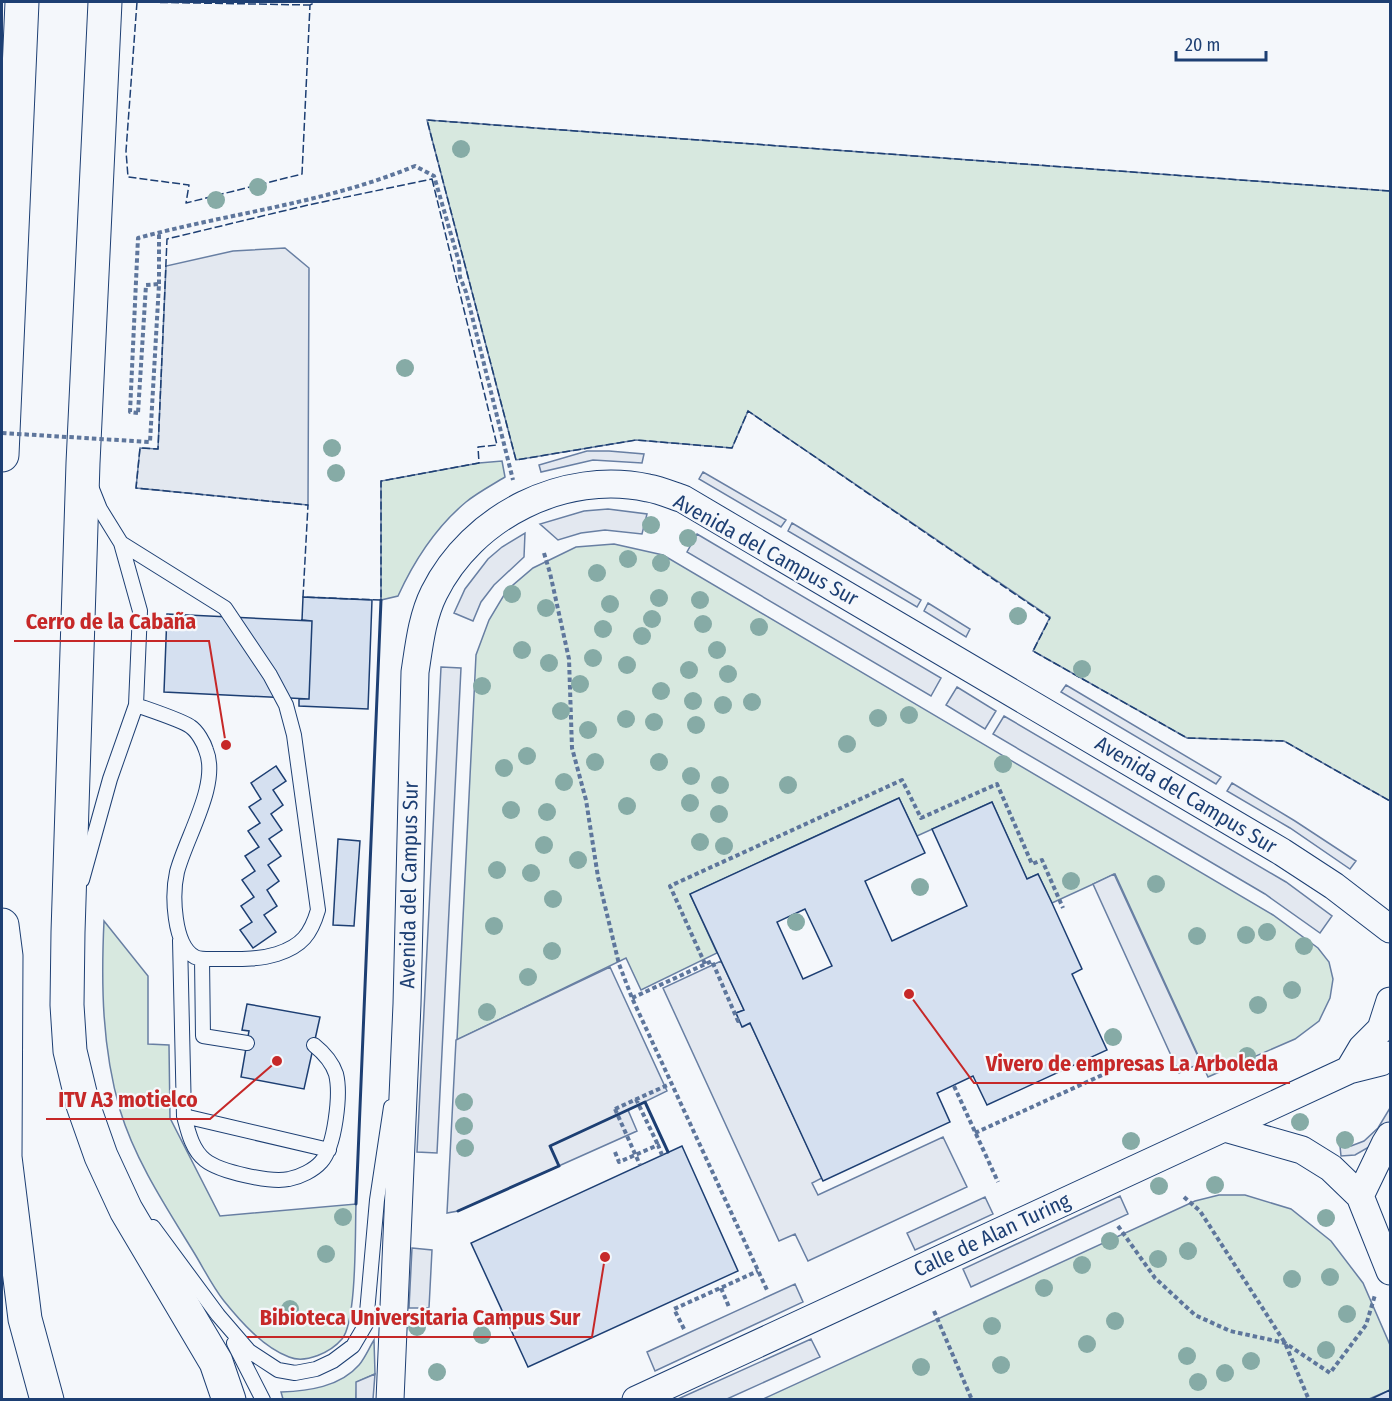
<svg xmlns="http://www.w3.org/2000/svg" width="1392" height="1401" font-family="'Fira Sans Condensed',sans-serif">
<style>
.green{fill:#d7e8df;stroke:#687fa3;stroke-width:1.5}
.parking{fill:#e3e8f0;stroke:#687fa3;stroke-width:1.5}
.building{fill:#d5e0f0;stroke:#1d3f73;stroke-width:1.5;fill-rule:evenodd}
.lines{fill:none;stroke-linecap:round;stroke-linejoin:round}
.service-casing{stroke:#1d3f73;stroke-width:16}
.minor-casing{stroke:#1d3f73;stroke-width:29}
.motorway-casing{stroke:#1d3f73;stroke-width:35}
.path{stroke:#5e769c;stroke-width:4;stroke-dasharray:4.5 3;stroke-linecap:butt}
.service{stroke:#f4f7fb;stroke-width:14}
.minor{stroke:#f4f7fb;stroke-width:27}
.motorway{stroke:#f4f7fb;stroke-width:33}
.path-bridge{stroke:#5e769c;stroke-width:4;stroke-dasharray:4.5 3;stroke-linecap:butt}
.fence{stroke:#1d3f73;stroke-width:1.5;stroke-dasharray:8 3;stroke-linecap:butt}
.wall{stroke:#1d3f73;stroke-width:3}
.tree{fill:#86aba6}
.labels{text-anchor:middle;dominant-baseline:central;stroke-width:4.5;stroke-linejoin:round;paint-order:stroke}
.street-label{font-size:21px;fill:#1d3f73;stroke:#f4f7fb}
.leader{fill:none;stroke:#c62828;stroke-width:2}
.callout-dot{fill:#c62828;stroke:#f4f7fb;stroke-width:2}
.callout-label{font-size:22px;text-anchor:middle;font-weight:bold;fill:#c62828;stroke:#f4f7fb;stroke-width:4.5;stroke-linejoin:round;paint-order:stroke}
</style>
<rect width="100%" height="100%" fill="#f4f7fb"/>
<path class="green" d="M 427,120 L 1390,191 L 1390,801 L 1284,741 L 1187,738 L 1033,651 L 1050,617 L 748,411 L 732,448 L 636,440 L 516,460 Z
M 502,461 L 505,477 C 492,485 477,493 466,502 C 436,527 414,561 398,596 L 381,600 L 381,481 L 479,463 Z
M 614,544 L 663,555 L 1273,915 L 1318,948 L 1329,962 L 1333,979 L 1330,998 L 1319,1021 L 1295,1039 L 1208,1077 L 1115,874 L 1052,903 L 1038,874 L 1027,879 L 992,802 L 917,836 L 899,798 L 690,894 L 717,953 L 641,990 L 626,958 L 457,1040 L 476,655 L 489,620 L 507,590 L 533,568 L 576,547 Z
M 104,921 L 148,976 L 148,1044 L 169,1045 L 170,1118 L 220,1216 L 356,1204 C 355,1231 357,1321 342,1339 C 331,1352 306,1364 289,1357 C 263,1347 241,1322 224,1301 C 212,1286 203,1267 193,1251 C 166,1207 135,1160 120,1110 C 102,1048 101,985 104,921 Z
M 1219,1195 L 1245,1195 L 1291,1209 L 1331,1241 L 1363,1283 L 1390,1345 L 1390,1390 L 1369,1399 L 761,1400 L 1195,1201 Z
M 374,1340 L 375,1374 L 357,1382 L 356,1399 L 283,1399 L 281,1392 C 308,1391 340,1387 359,1365 C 365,1358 369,1348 374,1340 Z"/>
<path class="parking" d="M 285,248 L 309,268 L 308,505 L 136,488 L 140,448 L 158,449 L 166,266 L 233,251 Z
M 587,451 L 609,451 L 644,454 L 642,463 L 593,460 L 541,472 L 539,465 Z
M 703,472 L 786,520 L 781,527 L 699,479 Z
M 608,509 L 647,514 L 642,534 L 605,530 L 581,533 L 558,540 L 540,524 L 584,511 Z
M 792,523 L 921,600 L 917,607 L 788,531 Z
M 525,533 L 524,557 L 494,585 L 481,602 L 473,621 L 454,613 L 465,589 L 488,559 L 502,547 Z
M 697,534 L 941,678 L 931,696 L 687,552 Z
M 928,603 L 970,629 L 966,637 L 924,611 Z
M 441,667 L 461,668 L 437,1153 L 417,1152 Z
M 1066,685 L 1221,777 L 1216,784 L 1061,692 Z
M 957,687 L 996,711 L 985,729 L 946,705 Z
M 1004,716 L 1286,882 L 1332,916 L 1320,933 L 1265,894 L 993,734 Z
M 1232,783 L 1295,821 L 1356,861 L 1350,869 L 1290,828 L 1227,791 Z
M 1114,874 L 1201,1063 L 1179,1073 L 1093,884 Z
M 721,961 L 744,1010 L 736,1013 L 743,1027 L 750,1023 L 822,1178 L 812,1183 L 818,1195 L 943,1137 L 967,1187 L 808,1261 L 795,1234 L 779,1241 L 663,988 Z
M 610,967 L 667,1091 L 628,1110 L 637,1131 L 458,1211 L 447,1213 L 456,1040 Z
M 1390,1108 L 1390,1123 L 1376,1143 L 1355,1155 L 1341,1156 L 1340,1146 L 1351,1146 L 1364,1141 L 1378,1128 Z
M 1120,1196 L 1128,1214 L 971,1287 L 963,1269 Z
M 985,1197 L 993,1214 L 915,1250 L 907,1233 Z
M 412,1248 L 432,1250 L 429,1308 L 409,1308 Z
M 795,1284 L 803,1302 L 655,1371 L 647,1352 Z
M 811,1339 L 820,1357 L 727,1399 L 678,1399 Z
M 375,1374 L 373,1399 L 356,1399 L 356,1382 Z"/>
<path class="building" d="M 303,597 L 372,600 L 368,709 L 299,706 L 299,699 L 309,699 L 312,621 L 302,620 Z
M 167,614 L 312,621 L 309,699 L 164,692 Z
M 276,766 L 286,781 L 273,790 L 283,805 L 271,814 L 282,830 L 269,839 L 281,856 L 268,865 L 279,881 L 267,890 L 277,906 L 264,915 L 276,932 L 253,948 L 240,930 L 252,922 L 241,906 L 254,897 L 242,880 L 255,871 L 245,856 L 259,847 L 248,831 L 260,823 L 249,807 L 261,799 L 251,783 Z
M 899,798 L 925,853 L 865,881 L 892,941 L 967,906 L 932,829 L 992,802 L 1027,879 L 1038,874 L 1052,903 L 1082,969 L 1072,974 L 1107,1050 L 987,1105 L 973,1076 L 937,1093 L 950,1122 L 823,1181 L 750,1023 L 742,1027 L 736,1013 L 744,1010 L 690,894 ZM 805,909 L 832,966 L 803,979 L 777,922 Z
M 338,839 L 360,841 L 354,926 L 333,925 Z
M 247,1004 L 320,1017 L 304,1089 L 241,1077 L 249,1031 L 242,1030 Z
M 682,1146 L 738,1271 L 528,1367 L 471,1243 Z
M 1390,1390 L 1390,1400 L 1369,1400 Z"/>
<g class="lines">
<defs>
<path id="service" d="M 121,543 L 225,608 L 270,675 L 286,705 L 294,735 L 318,910 C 311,934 302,946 277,954 C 258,960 237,959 218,959 C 210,959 202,960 195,957 C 173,945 172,894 177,872 C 186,837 220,784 206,750 C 204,743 197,731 191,727 C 184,721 147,709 136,705
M 82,880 L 110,779 L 136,705 L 140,611 L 121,543 L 100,509 L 92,489
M 180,940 L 184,1116 C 188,1131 192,1150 205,1160 C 220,1172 271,1183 289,1179 C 300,1177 314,1170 321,1162 C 335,1147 341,1094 336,1074 C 332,1062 324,1053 314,1045
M 202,959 L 203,1036 L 247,1043
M 184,1116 L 329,1150
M 153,1227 L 218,1315 L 249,1351 L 278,1370 L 295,1373 L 316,1369 L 333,1361 L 353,1346 L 366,1324 L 377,1200 L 391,1107
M 234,1343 L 263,1400"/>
<path id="minor" d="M 1349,1070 L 1362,1048 L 1381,1029 L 1390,1001
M 1225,1128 L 1302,1150 L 1331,1168 L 1360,1196 L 1390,1271
M 1360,1196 L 1385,1144 L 1390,1136
M 390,1400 L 407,1004 L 415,672 C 419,646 422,617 434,593 C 472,516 564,470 648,488 C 660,490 671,495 683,499 L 1282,852 L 1334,886 L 1390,929
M 636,1400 L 1349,1070 L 1381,1062 L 1390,1055"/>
<path id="motorway" d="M 105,2 L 83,463 L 68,932 L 67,1005 L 70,1051 L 83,1105 L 101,1156 L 126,1210 L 216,1362 L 229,1400
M 2,455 L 22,2
M 2,925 L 6,956 L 5,1157 L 25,1319 L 47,1400"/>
</defs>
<use href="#service" class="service-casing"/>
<use href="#minor" class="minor-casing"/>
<use href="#motorway" class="motorway-casing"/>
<path class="path" d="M 159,284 L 159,232
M 138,413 L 130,412 L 138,238 C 230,213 326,203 415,166 L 434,176 L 459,262 L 460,277 L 466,292 L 513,480
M 544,553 L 550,573 L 569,659 L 572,748 L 586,800 L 598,877 L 619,964 L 632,998 L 767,1290
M 705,964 L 670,886 L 902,780 L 921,818 L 997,784 L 1032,864 L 1042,860 L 1063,908
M 632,998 L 712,961 L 738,1021 L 739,1020
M 954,1086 L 998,1182
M 636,1099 L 658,1145
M 615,1109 L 672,1083
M 975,1133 L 1133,1061
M 615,1152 L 619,1162 L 658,1145 L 662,1155
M 1184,1197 L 1200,1211 L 1285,1343 L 1309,1400
M 1118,1226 L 1155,1278 L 1195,1315 L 1230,1331 L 1285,1343 L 1330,1373 L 1366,1325 L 1375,1295
M 721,1288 L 729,1307
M 934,1311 L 972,1400
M 684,1329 L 674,1309 L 758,1271"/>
<use href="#service" class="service"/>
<use href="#minor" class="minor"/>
<use href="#motorway" class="motorway"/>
<path class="path-bridge" d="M 2,433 L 150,442 L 159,284 L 146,285 L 138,413
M 615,1109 L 640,1165"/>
<path class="fence" d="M 137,2 L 126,151 L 128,177 L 189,185 L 186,203 L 302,174 L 310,5 L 316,2
M 138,2 L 310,5
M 432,179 L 497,445 L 478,447 L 479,463 L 381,481 L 381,600 L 303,597 L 308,505 L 136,488 L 140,448 L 158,449 L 167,239 L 308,205 Z
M 1390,191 L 427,120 L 516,460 L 636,440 L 732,448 L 748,411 L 1050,618 L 1033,651 L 1187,738 L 1284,741 L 1390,801"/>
<path class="wall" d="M 356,1204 L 381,600
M 458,1211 L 559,1166 L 550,1146 L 645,1102 L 668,1152"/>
</g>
<g class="tree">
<circle cx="461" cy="149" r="9"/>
<circle cx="258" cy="187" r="9"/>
<circle cx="216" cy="200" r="9"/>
<circle cx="405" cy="368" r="9"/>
<circle cx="332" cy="448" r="9"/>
<circle cx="336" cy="473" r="9"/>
<circle cx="651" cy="525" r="9"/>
<circle cx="688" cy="538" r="9"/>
<circle cx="628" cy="559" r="9"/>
<circle cx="661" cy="563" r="9"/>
<circle cx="597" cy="573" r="9"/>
<circle cx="512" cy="594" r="9"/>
<circle cx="659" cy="598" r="9"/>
<circle cx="700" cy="600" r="9"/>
<circle cx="610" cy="604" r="9"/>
<circle cx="546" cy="608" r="9"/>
<circle cx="1018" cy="616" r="9"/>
<circle cx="652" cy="619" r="9"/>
<circle cx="703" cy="624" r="9"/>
<circle cx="759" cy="627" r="9"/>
<circle cx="603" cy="629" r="9"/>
<circle cx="642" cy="636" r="9"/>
<circle cx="522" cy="650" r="9"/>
<circle cx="717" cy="650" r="9"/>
<circle cx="593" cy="658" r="9"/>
<circle cx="549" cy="663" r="9"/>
<circle cx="627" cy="665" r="9"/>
<circle cx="1082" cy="669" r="9"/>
<circle cx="689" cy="670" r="9"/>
<circle cx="728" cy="674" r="9"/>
<circle cx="580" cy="684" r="9"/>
<circle cx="482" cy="686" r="9"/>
<circle cx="661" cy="691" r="9"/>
<circle cx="693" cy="701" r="9"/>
<circle cx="752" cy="702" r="9"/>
<circle cx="723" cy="705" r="9"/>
<circle cx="561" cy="711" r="9"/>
<circle cx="909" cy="715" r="9"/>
<circle cx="878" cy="718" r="9"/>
<circle cx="626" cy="719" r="9"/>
<circle cx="654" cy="722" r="9"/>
<circle cx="696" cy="725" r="9"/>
<circle cx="588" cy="730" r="9"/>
<circle cx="847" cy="744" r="9"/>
<circle cx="527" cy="756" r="9"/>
<circle cx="595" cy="762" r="9"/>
<circle cx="659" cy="762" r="9"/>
<circle cx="1003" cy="764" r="9"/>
<circle cx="504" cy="768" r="9"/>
<circle cx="691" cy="776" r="9"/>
<circle cx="564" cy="782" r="9"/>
<circle cx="720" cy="785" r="9"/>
<circle cx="788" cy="785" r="9"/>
<circle cx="690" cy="803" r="9"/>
<circle cx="627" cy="806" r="9"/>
<circle cx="511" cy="810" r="9"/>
<circle cx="547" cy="812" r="9"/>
<circle cx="719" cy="814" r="9"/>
<circle cx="700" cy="842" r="9"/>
<circle cx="544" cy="845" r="9"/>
<circle cx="724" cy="846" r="9"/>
<circle cx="578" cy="860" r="9"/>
<circle cx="497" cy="870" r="9"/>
<circle cx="531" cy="873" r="9"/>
<circle cx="1071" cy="881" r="9"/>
<circle cx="1156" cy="884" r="9"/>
<circle cx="920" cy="887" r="9"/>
<circle cx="553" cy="899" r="9"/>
<circle cx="796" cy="922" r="9"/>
<circle cx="494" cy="926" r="9"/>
<circle cx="1267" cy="932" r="9"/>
<circle cx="1246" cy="935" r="9"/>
<circle cx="1197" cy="936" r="9"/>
<circle cx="1304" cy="946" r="9"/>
<circle cx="552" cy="951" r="9"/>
<circle cx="528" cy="977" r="9"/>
<circle cx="1292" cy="990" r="9"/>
<circle cx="1258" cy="1005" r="9"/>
<circle cx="487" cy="1012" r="9"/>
<circle cx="1113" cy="1037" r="9"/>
<circle cx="1247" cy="1056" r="9"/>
<circle cx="464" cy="1102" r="9"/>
<circle cx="1300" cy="1122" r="9"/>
<circle cx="464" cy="1126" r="9"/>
<circle cx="1345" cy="1140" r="9"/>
<circle cx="1131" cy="1141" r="9"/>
<circle cx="465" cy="1148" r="9"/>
<circle cx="1215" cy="1185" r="9"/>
<circle cx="1159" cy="1186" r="9"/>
<circle cx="343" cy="1217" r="9"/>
<circle cx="1326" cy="1218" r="9"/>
<circle cx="1110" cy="1241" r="9"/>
<circle cx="1188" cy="1251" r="9"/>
<circle cx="326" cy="1254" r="9"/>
<circle cx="1158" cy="1259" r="9"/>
<circle cx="1082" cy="1265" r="9"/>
<circle cx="1330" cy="1277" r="9"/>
<circle cx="1292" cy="1279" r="9"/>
<circle cx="1044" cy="1288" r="9"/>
<circle cx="290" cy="1309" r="9"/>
<circle cx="1347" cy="1314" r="9"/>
<circle cx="1115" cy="1321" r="9"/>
<circle cx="992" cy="1326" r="9"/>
<circle cx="417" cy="1327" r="9"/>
<circle cx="482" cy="1335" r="9"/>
<circle cx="1087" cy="1344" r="9"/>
<circle cx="1326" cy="1350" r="9"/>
<circle cx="1187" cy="1356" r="9"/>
<circle cx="1251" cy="1361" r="9"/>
<circle cx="1001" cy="1365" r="9"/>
<circle cx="921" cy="1367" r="9"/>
<circle cx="437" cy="1372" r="9"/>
<circle cx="1225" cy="1373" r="9"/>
<circle cx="1198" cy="1382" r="9"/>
</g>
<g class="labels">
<g class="street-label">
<text transform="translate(766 550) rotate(29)">Avenida del Campus Sur</text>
<text transform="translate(1186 795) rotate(31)">Avenida del Campus Sur</text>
<text transform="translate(409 885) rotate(-89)">Avenida del Campus Sur</text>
<text transform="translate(992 1235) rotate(-25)">Calle de Alan Turing</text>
</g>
</g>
<path class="leader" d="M226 745L209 641H14M909 994L974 1083H1290M277 1061L210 1119H46M605 1257L592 1337H247"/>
<g class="callout-dot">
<circle cx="226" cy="745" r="6"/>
<circle cx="909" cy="994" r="6"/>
<circle cx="277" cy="1061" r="6"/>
<circle cx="605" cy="1257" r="6"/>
</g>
<g class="callout-label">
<text x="111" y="629">Cerro de la Cabaña</text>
<text x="1132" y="1071">Vivero de empresas La Arboleda</text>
<text x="128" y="1107">ITV A3 motielco</text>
<text x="420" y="1325">Bibioteca Universitaria Campus Sur</text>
</g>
<rect width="1392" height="1401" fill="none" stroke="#1d3f73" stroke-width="6"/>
<path d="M1176 51v9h90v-9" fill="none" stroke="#1d3f73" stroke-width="3"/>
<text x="1185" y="51" font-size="18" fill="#1d3f73" stroke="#f4f7fb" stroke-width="4.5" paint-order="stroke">20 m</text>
</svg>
